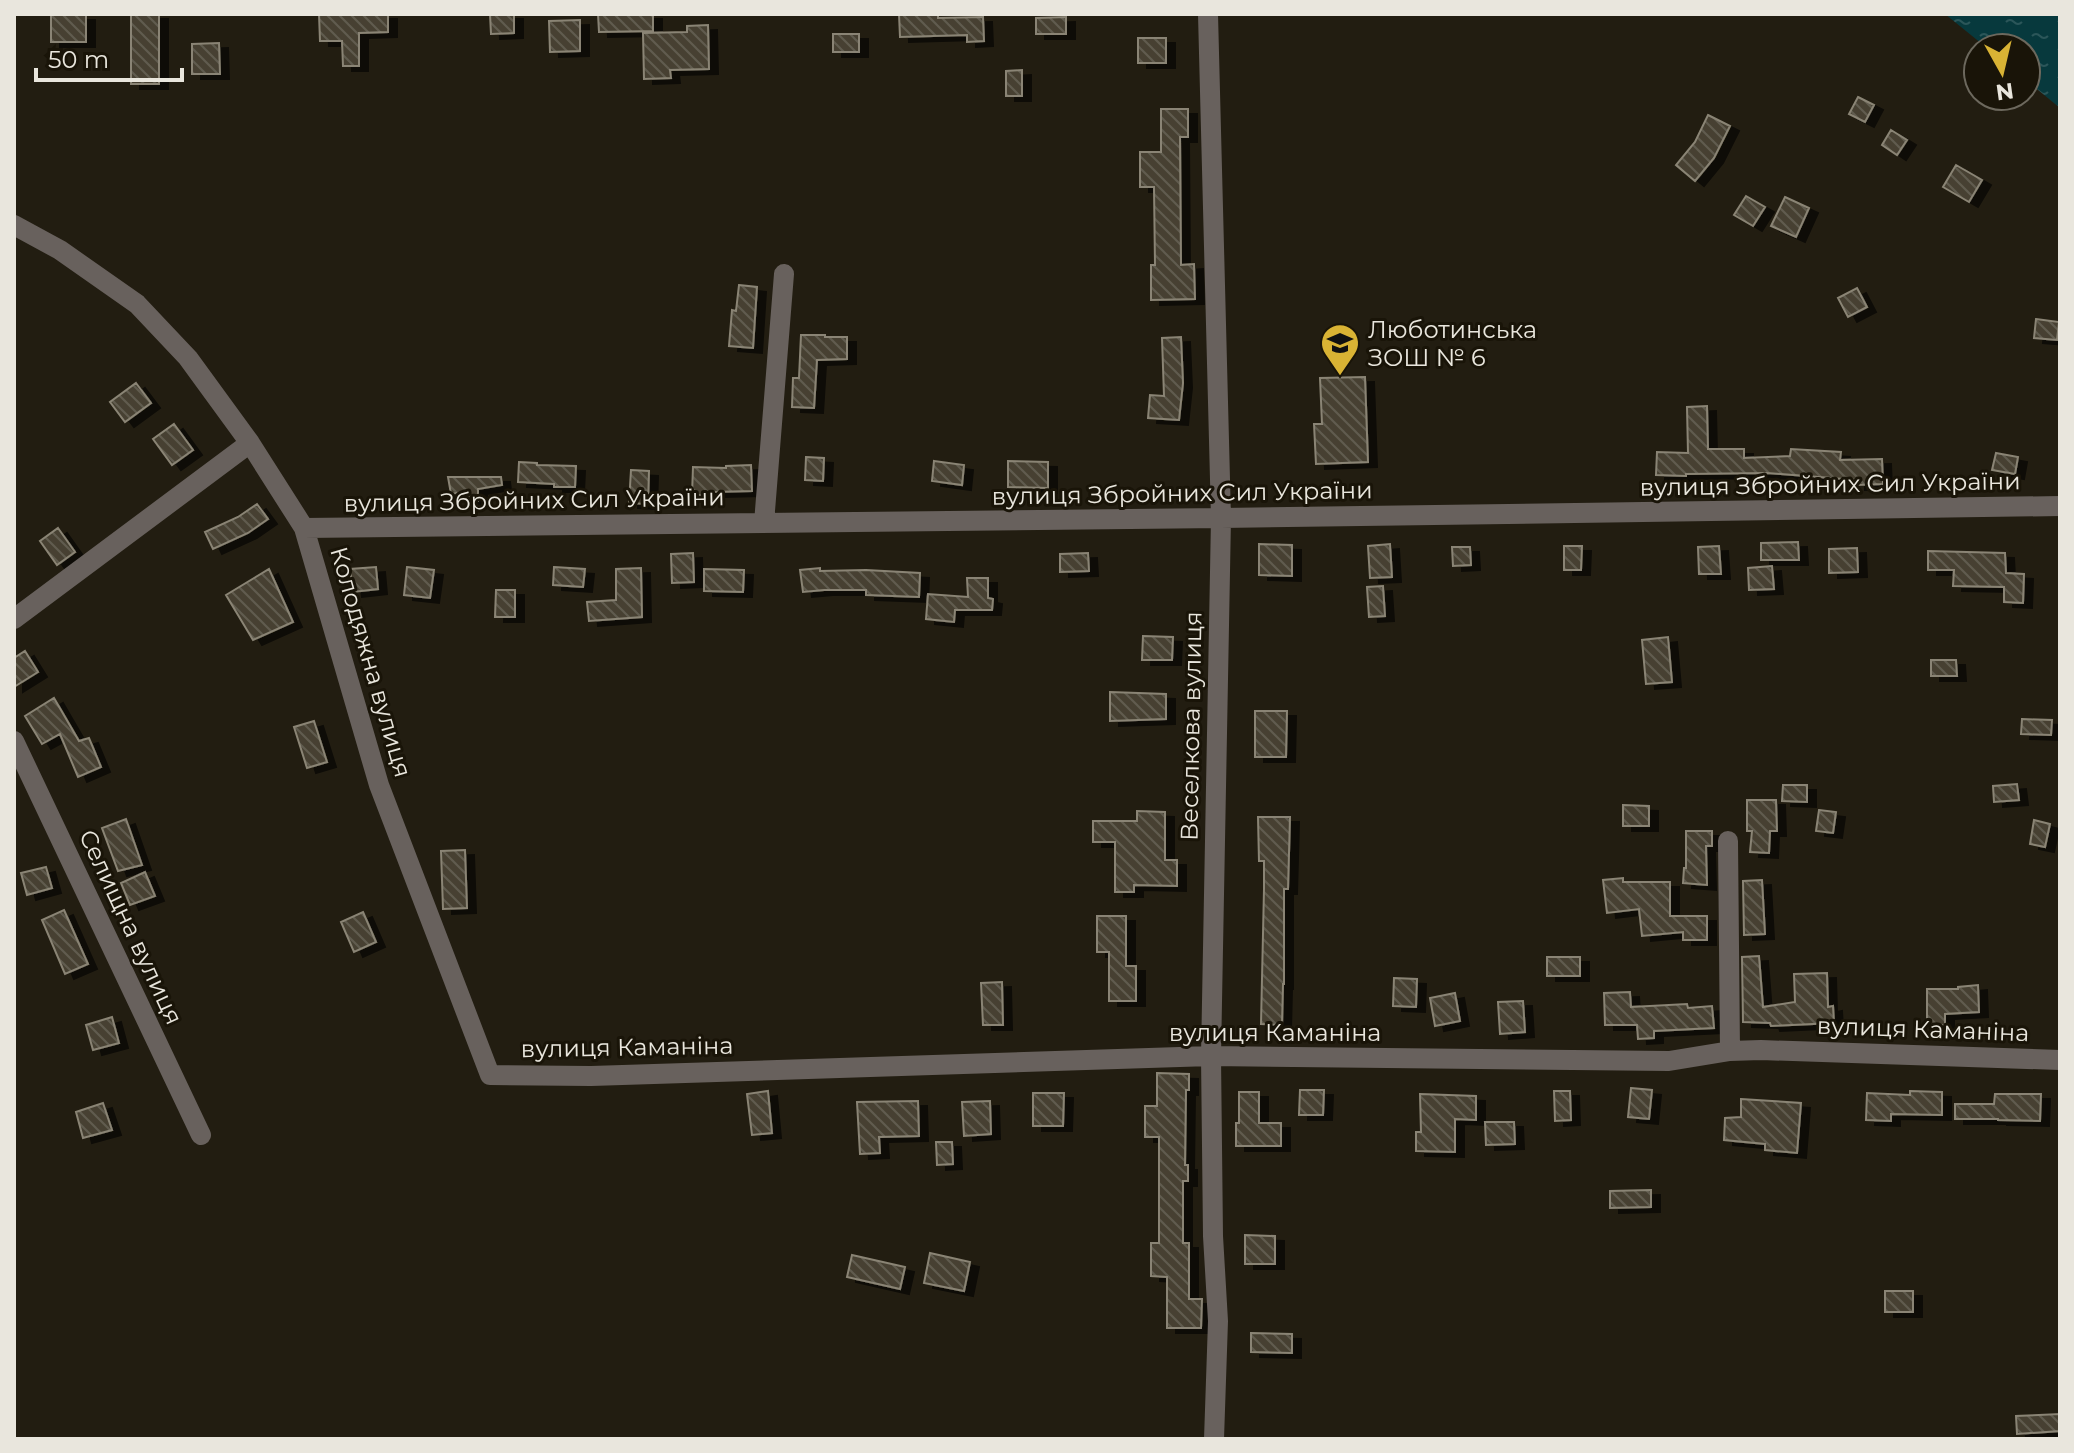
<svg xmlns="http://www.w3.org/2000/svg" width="2074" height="1453" font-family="Montserrat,sans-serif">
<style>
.water{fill:url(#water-ripples)}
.building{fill:url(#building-back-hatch);stroke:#8a8474;stroke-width:2;filter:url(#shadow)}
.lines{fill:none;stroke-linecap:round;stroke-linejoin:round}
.minor{stroke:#68615d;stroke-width:20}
.labels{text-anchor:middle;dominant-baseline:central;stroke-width:6;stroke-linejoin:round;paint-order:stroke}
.poi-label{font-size:24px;fill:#e9e6dd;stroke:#191408;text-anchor:start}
.street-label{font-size:24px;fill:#e9e6dd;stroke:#191408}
</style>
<defs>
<pattern id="water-ripples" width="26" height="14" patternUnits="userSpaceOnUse" patternTransform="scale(2)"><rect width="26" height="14" fill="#07393d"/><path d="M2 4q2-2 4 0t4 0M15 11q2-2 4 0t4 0" fill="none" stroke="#2b5659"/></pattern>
<pattern id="building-back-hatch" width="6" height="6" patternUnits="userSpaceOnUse" patternTransform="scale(2)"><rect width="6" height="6" fill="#464133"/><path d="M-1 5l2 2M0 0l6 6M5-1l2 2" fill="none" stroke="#615c50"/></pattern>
<filter id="shadow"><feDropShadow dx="9" dy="5" stdDeviation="0" flood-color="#0009"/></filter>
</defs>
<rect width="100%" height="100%" fill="#221d11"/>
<path class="water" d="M 1945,14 L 2060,14 L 2060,108 L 2026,80 L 2026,48 L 1987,48 Z"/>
<path class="building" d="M 131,14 L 159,14 L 159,84 L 131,84 Z
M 319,14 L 388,14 L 388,32 L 359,33 L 359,66 L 343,66 L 342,41 L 320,41 Z
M 490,14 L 514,14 L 514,33 L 491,34 Z
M 598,14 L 653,14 L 653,31 L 599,32 Z
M 899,14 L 938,14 L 938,18 L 983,17 L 984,41 L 967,42 L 967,35 L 900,37 Z
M 51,15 L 86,15 L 86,42 L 51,42 Z
M 1066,17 L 1066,34 L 1036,34 L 1036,18 Z
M 580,20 L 580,51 L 550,52 L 549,21 Z
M 708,25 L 709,69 L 670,70 L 671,78 L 644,79 L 643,33 L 687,32 L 687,26 Z
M 833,34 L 859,34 L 859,52 L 833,52 Z
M 1138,38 L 1166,38 L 1166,63 L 1138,63 Z
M 219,43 L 220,74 L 192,74 L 192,44 Z
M 1022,70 L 1022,96 L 1006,96 L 1006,71 Z
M 1858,97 L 1874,105 L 1865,122 L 1849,114 Z
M 1161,109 L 1188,109 L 1188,137 L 1180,137 L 1181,265 L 1194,264 L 1195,299 L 1151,300 L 1151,265 L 1155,265 L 1154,187 L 1140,187 L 1140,152 L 1161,152 Z
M 1708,115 L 1730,126 L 1714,158 L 1695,181 L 1676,165 L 1695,142 Z
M 1891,130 L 1907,140 L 1897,155 L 1882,145 Z
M 1956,165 L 1982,180 L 1969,202 L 1943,187 Z
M 1746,196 L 1765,207 L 1753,226 L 1734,215 Z
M 1785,197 L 1809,208 L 1796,237 L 1771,226 Z
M 739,285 L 757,287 L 753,348 L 729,346 L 732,310 L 736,311 Z
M 1857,288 L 1867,307 L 1848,317 L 1838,298 Z
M 2036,319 L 2059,322 L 2057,340 L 2034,338 Z
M 801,335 L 825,335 L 825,337 L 847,337 L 847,359 L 817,360 L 814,408 L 792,407 L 793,378 L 799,378 Z
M 1181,337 L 1183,383 L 1179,420 L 1148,418 L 1150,395 L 1164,396 L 1162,338 Z
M 1365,377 L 1368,462 L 1316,464 L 1314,424 L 1322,424 L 1320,378 Z
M 136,383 L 151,403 L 125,422 L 110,402 Z
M 1707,406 L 1708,449 L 1744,449 L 1744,458 L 1790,456 L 1791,449 L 1841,452 L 1840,460 L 1882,459 L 1883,484 L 1856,485 L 1856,480 L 1767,473 L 1686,474 L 1686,476 L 1656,475 L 1657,452 L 1688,453 L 1687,407 Z
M 174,424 L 193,450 L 172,465 L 153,439 Z
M 1996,453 L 2018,457 L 2015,474 L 1992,470 Z
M 806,457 L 824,458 L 823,481 L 805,480 Z
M 934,461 L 964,465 L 962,485 L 932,481 Z
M 1008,461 L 1048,462 L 1048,488 L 1008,487 Z
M 519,462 L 537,463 L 537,465 L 576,466 L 575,487 L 554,487 L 554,484 L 518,482 Z
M 751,465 L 752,491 L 713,492 L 713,496 L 692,495 L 693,467 L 726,468 L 726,466 Z
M 631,470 L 649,471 L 648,504 L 629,503 Z
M 448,477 L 501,477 L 502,485 L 478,489 L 478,501 L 463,501 L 463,492 L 451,494 Z
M 257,504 L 268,519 L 248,533 L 213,549 L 205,532 L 238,517 Z
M 58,528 L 75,552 L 57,565 L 40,541 Z
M 1798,542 L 1799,560 L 1761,560 L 1761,543 Z
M 1259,544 L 1292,545 L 1292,576 L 1259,575 Z
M 1390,544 L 1392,577 L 1370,578 L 1368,546 Z
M 1564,546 L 1582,546 L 1581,570 L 1564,570 Z
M 1719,546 L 1721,574 L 1699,574 L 1698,547 Z
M 1452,547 L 1470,547 L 1471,565 L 1453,566 Z
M 1857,548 L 1858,572 L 1829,573 L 1829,549 Z
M 1928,551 L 2005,553 L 2006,573 L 2024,574 L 2023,603 L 2004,602 L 2004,587 L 1953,586 L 1954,570 L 1928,570 Z
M 693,553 L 694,582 L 672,583 L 671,554 Z
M 1088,553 L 1089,571 L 1060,572 L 1060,554 Z
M 1772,566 L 1774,589 L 1749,590 L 1748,568 Z
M 376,567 L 378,589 L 353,592 L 350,569 Z
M 407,567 L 434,570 L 430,598 L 404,595 Z
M 554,567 L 585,569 L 583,587 L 553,585 Z
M 641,568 L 642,617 L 589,621 L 587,602 L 616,600 L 616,569 Z
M 820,568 L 820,571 L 866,570 L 920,573 L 919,597 L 866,595 L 866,590 L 824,590 L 803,592 L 800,570 Z
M 269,569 L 293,622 L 253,640 L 226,595 Z
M 704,569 L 744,570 L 743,592 L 704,591 Z
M 967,578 L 988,578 L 988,598 L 993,599 L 992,610 L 955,610 L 954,622 L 926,619 L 928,594 L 968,597 Z
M 1383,586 L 1385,616 L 1369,617 L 1367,587 Z
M 496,590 L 515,590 L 515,617 L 495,617 Z
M 1143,636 L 1173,637 L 1172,660 L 1142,660 Z
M 1668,637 L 1672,682 L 1646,684 L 1642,640 Z
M 25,651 L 38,672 L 14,687 L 14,658 Z
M 1931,660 L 1956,660 L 1957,676 L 1931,676 Z
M 1110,692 L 1166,694 L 1166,719 L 1110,721 Z
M 54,698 L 79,741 L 89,738 L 101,767 L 78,777 L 60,734 L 42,744 L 25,716 Z
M 1255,711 L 1287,711 L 1286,757 L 1255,757 Z
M 2022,719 L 2052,720 L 2051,735 L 2021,734 Z
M 314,721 L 327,762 L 307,768 L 294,727 Z
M 2017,784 L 2019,800 L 1994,802 L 1993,786 Z
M 1783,785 L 1807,785 L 1807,802 L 1782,801 Z
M 1747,800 L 1776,800 L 1777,831 L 1770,831 L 1769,853 L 1750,852 L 1752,831 L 1747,831 Z
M 1623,805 L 1649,806 L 1649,826 L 1623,826 Z
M 1819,810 L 1836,812 L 1833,833 L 1816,831 Z
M 1137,811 L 1165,812 L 1165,860 L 1177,860 L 1177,886 L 1134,885 L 1134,892 L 1115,892 L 1115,842 L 1093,842 L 1093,821 L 1137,821 Z
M 1258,817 L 1290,817 L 1288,889 L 1284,889 L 1284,984 L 1283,984 L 1282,1025 L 1261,1024 L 1264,889 L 1264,861 L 1259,861 Z
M 126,819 L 142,865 L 118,871 L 102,828 Z
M 2034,820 L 2050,824 L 2045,847 L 2030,844 Z
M 1686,831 L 1712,831 L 1712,846 L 1706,846 L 1707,885 L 1683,883 L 1684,868 L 1686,868 Z
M 465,850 L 467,908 L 443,909 L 441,851 Z
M 46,867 L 52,888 L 27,895 L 21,873 Z
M 145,872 L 155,896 L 130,905 L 121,883 Z
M 1623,878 L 1623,882 L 1670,882 L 1670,916 L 1707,916 L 1707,940 L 1683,940 L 1683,932 L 1642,936 L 1639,909 L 1607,913 L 1603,880 Z
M 1762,880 L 1765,934 L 1744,935 L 1743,881 Z
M 64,910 L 88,964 L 65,974 L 42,920 Z
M 363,912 L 376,942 L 354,952 L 341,922 Z
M 1097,916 L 1126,916 L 1126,966 L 1136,966 L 1136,1001 L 1109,1001 L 1109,952 L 1097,952 Z
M 1759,956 L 1763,1007 L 1795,1002 L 1794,974 L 1827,973 L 1828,1007 L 1833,1006 L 1834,1023 L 1771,1026 L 1770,1023 L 1743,1022 L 1742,957 Z
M 1547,957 L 1580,957 L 1580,976 L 1547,976 Z
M 1394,978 L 1417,979 L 1416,1007 L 1393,1006 Z
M 1002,982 L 1003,1025 L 983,1025 L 981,983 Z
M 1978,985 L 1979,1012 L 1945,1014 L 1945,1025 L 1927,1025 L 1927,989 L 1958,989 L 1958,987 Z
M 1630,992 L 1631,1007 L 1687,1004 L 1688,1008 L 1712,1006 L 1714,1028 L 1654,1031 L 1654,1038 L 1638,1039 L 1637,1025 L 1605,1025 L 1604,993 Z
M 1455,993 L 1460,1021 L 1435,1026 L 1430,998 Z
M 1523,1001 L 1525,1032 L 1500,1034 L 1498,1002 Z
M 112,1017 L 119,1043 L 93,1050 L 86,1025 Z
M 1157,1073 L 1189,1074 L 1189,1090 L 1186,1090 L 1185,1165 L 1188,1165 L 1188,1181 L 1183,1181 L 1183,1243 L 1189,1243 L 1189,1299 L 1202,1299 L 1201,1328 L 1167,1328 L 1167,1277 L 1151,1276 L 1151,1243 L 1159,1243 L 1159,1137 L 1145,1137 L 1145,1106 L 1157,1106 Z
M 1631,1088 L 1652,1090 L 1649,1119 L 1628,1117 Z
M 1300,1090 L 1324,1090 L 1323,1115 L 1299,1115 Z
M 768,1091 L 772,1133 L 752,1135 L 747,1094 Z
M 1554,1091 L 1570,1091 L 1571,1120 L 1555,1121 Z
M 1910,1091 L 1942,1092 L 1942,1115 L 1891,1114 L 1891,1121 L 1866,1120 L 1867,1093 L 1910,1095 Z
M 1239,1092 L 1259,1092 L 1259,1123 L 1281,1123 L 1281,1146 L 1236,1146 L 1236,1123 L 1239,1123 Z
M 1033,1093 L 1064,1093 L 1063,1126 L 1033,1126 Z
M 1420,1094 L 1476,1096 L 1476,1120 L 1455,1119 L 1455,1152 L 1416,1151 L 1416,1132 L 1421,1132 Z
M 1995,1094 L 2041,1094 L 2040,1121 L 1998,1120 L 1998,1119 L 1955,1119 L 1955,1104 L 1994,1104 Z
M 1741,1099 L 1801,1103 L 1797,1153 L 1765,1150 L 1765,1144 L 1724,1140 L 1725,1118 L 1741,1117 Z
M 918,1101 L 919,1136 L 879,1137 L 880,1153 L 860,1154 L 857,1102 Z
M 990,1101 L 991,1134 L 964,1136 L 962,1102 Z
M 103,1103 L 112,1130 L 83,1138 L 76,1112 Z
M 1485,1122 L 1514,1122 L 1515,1144 L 1486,1145 Z
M 936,1142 L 952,1142 L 953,1164 L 937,1165 Z
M 1651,1190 L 1651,1207 L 1610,1208 L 1610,1191 Z
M 1245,1235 L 1275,1236 L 1275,1264 L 1245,1264 Z
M 930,1253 L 970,1262 L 964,1291 L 924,1283 Z
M 852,1255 L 905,1267 L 900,1289 L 847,1277 Z
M 1885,1291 L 1913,1291 L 1913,1312 L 1885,1312 Z
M 1251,1333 L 1292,1334 L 1292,1353 L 1251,1352 Z
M 2060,1414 L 2060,1431 L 2017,1434 L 2016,1416 Z"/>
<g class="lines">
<path class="minor" d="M 1208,14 L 1221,518 L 1211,1056 L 1213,1236 L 1218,1321 L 1214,1439
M 14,225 L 60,250 L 137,304 L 188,358 L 250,443 L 304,528 L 379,785 L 490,1075 L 591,1076 L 1211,1056 L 1669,1061 L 1730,1051 L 1761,1050 L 2060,1060
M 764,523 L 784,274
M 304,528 L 1221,518 L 2060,506
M 14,619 L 250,443
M 14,741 L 201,1135
M 1728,841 L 1730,1051"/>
</g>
<defs>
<symbol id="school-pin" viewBox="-11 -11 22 30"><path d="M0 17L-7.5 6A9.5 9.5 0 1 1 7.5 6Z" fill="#d9b334" stroke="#191408"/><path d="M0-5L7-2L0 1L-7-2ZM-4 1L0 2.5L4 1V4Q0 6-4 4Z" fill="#111"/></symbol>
</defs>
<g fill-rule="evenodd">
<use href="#school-pin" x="1318" y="321" width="44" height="60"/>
</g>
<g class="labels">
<g class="poi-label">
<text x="1368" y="329">Люботинська<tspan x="1368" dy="28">ЗОШ № 6</tspan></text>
</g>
<g class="street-label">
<text transform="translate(1830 484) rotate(-1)">вулиця Збройних Сил України</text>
<text transform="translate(1182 493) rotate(-1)">вулиця Збройних Сил України</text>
<text transform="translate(534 500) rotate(-1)">вулиця Збройних Сил України</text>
<text transform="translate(371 662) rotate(74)">Колодяжна вулиця</text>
<text transform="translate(1191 726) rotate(-89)">Веселкова вулиця</text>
<text transform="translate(131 927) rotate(65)">Селищна вулиця</text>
<text transform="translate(1923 1029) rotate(2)">вулиця Каманіна</text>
<text x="1275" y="1032">вулиця Каманіна</text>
<text transform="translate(627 1047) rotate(-1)">вулиця Каманіна</text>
</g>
</g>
<rect width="2074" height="1453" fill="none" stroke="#e9e6dd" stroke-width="32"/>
<g transform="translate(2002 72) rotate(172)"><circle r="38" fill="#191408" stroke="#6c685d" stroke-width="2"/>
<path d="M0-6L14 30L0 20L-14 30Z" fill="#d9b334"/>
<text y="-12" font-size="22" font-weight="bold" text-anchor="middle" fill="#e9e6dd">N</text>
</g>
<path d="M36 68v12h146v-12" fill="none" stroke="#e9e6dd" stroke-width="4"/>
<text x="48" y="68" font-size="24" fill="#e9e6dd" stroke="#191408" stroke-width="6" paint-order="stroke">50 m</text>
</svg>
